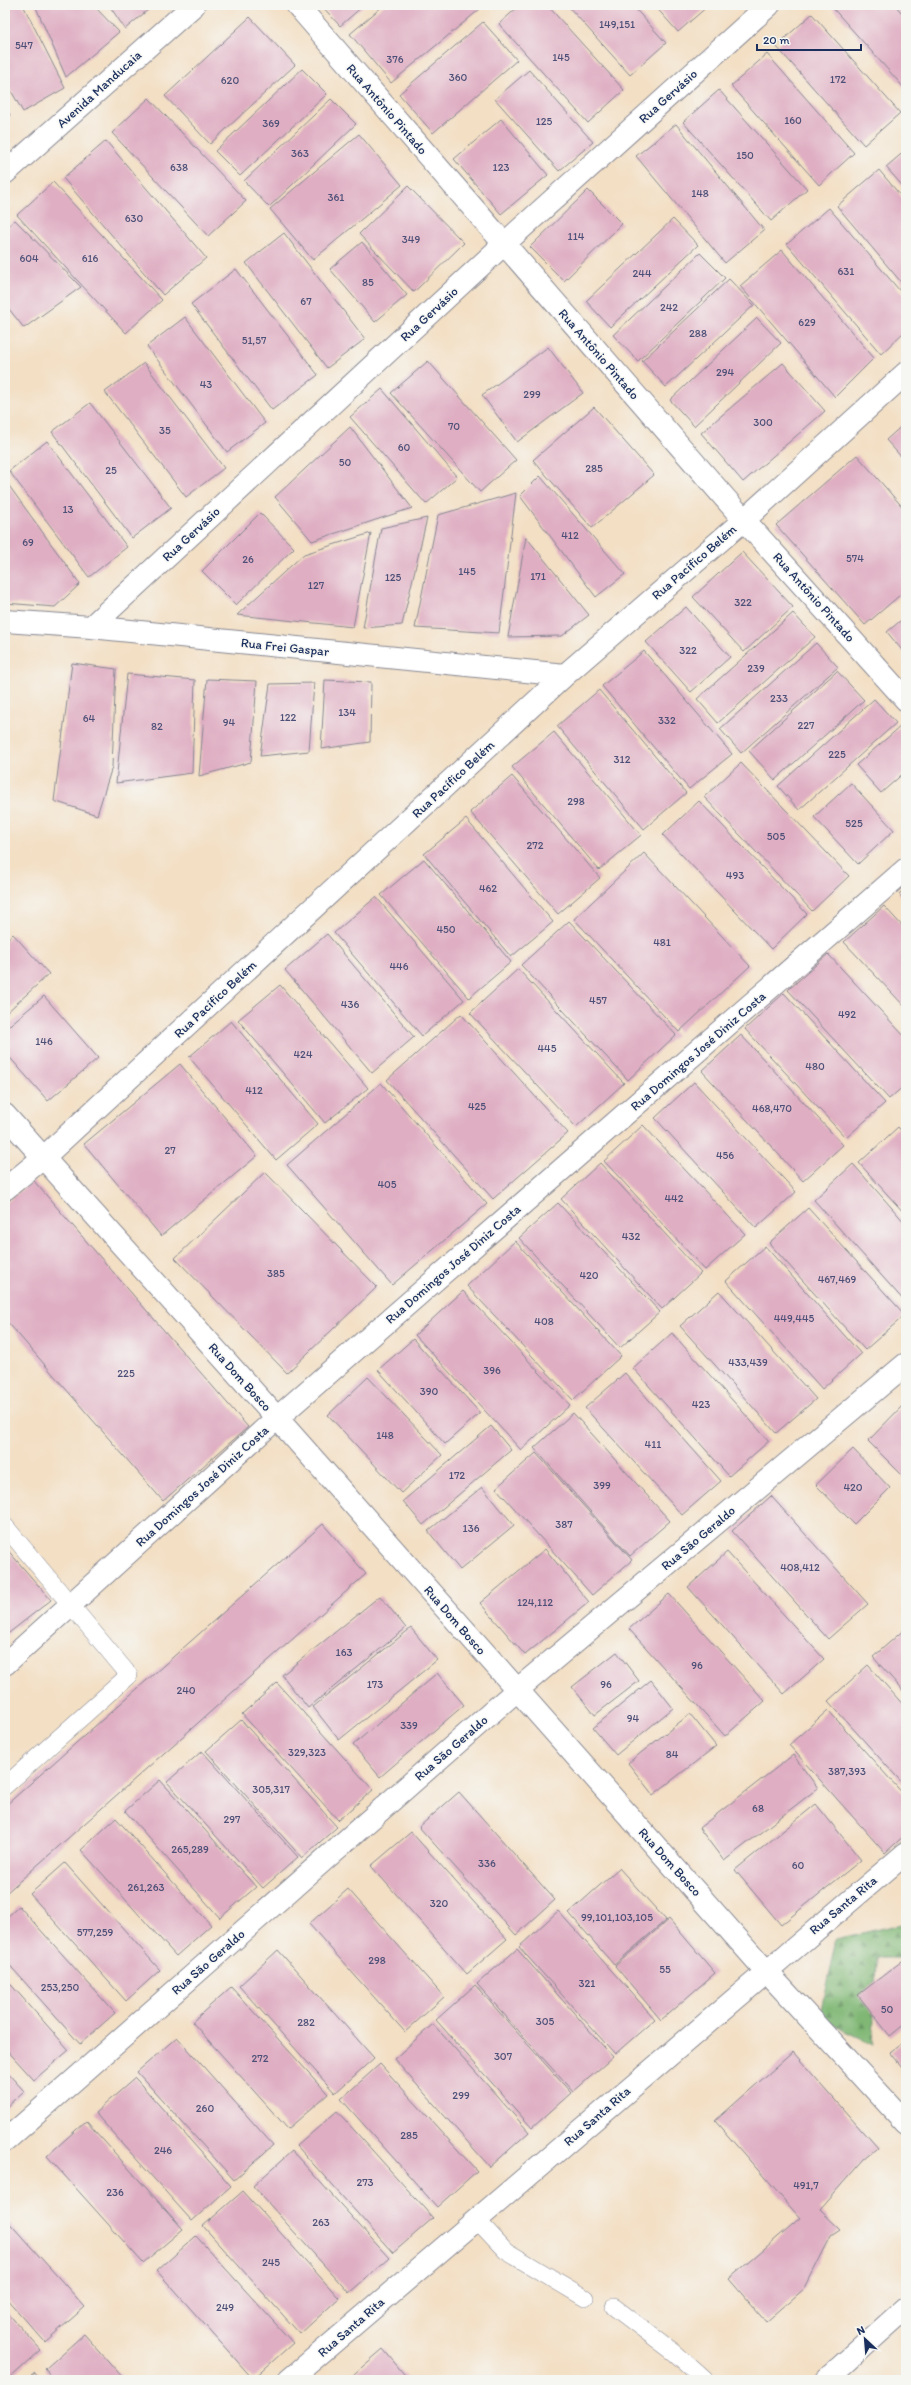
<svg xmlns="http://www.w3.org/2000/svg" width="911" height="2385" font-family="Itim,sans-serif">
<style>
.forest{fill:url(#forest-firs);stroke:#4e7369}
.building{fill:#dfaec2}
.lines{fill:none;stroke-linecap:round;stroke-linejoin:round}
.service-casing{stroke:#878791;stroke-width:18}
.minor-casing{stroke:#878791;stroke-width:24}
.secondary-casing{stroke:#878791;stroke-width:24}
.service{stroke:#fff;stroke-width:17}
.minor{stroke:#fff;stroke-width:22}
.secondary{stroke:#fff;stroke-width:22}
.labels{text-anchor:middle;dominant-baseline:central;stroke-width:3;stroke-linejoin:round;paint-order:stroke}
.number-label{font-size:11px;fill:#4c4f77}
.street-label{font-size:13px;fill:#1b2f5e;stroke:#f6f6f2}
</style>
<defs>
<pattern id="forest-firs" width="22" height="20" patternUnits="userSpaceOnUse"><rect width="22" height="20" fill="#80b774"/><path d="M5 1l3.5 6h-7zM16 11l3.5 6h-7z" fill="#689562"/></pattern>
</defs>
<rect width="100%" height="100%" fill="#f6f6f2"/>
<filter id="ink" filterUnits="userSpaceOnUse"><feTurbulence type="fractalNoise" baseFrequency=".025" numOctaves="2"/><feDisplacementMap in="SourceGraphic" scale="8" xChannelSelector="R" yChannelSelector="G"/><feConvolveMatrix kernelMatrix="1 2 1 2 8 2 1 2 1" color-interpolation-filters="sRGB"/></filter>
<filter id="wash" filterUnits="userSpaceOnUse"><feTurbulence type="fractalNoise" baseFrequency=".012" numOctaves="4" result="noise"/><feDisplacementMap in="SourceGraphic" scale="16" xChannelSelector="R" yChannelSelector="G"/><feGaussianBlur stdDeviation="0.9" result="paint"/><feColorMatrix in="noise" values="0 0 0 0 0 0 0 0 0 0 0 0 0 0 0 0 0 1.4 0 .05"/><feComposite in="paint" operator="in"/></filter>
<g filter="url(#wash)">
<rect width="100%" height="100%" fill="#f3dfc4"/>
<path class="forest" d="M 906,1923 L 906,1958 L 876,1958 L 873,2044 L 819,2018 L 836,1939 Z"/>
<g id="blocks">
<path class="building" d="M 17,5 L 23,5 L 65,88 L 23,112 L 5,80 L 5,9 Z
M 35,5 L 93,5 L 119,32 L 66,77 Z
M 109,5 L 154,5 L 125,29 Z
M 321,5 L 364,5 L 340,26 Z
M 384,5 L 477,5 L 480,9 L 391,83 L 350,34 Z
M 520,5 L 547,5 L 624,90 L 588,123 L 499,24 Z
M 567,5 L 632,5 L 666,43 L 630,75 Z
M 654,5 L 709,5 L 678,32 Z
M 830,5 L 895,5 L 906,18 L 906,90 Z
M 812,14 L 900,113 L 864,145 L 776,46 Z
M 250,17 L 295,65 L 210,144 L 165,96 Z
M 483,22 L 517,60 L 433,133 L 399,94 Z
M 767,54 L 854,153 L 819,185 L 731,86 Z
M 302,69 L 327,94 L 240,176 L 215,151 Z
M 529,70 L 593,142 L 559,171 L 495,99 Z
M 719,90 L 807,189 L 771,221 L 683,122 Z
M 149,98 L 246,201 L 208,236 L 112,133 Z
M 331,99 L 356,124 L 269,207 L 244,181 Z
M 5,107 L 10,115 L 5,120 Z
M 501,119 L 548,175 L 501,214 L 454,159 Z
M 676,124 L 764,230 L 725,263 L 636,156 Z
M 359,134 L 402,185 L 313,260 L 270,209 Z
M 106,141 L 206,258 L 163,295 L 63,178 Z
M 906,150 L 906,190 L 886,167 Z
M 879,170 L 906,202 L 906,288 L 837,206 Z
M 53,182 L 162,300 L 126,333 L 17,215 Z
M 408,186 L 464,243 L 414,292 L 359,234 Z
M 588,190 L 622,224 L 564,281 L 530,247 Z
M 829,208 L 906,298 L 906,330 L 881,354 L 787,244 Z
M 673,219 L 698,245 L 610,327 L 586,301 Z
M 15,220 L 81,287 L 24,328 L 5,304 L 5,229 Z
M 284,233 L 365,339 L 327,368 L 246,263 Z
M 362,242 L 407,295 L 375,322 L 330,269 Z
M 782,250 L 874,358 L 835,397 L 740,286 Z
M 700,253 L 725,278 L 638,361 L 613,335 Z
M 236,269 L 318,375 L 272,410 L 191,304 Z
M 729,279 L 754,305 L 666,387 L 642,361 Z
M 185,317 L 265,423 L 227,452 L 147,346 Z
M 757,318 L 781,343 L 694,426 L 670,400 Z
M 548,347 L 583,393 L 517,442 L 482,395 Z
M 428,361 L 516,460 L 480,492 L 391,393 Z
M 144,363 L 224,468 L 186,497 L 105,392 Z
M 783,363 L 825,411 L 743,482 L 701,433 Z
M 382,389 L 457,477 L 426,504 L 350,417 Z
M 90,403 L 171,508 L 132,538 L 52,432 Z
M 594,407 L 654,475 L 592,528 L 533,460 Z
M 906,422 L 906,462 L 886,440 Z
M 350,427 L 412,508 L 312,541 L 275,497 Z
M 47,441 L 127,547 L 89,577 L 9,471 Z
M 857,455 L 906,511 L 906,590 L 865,625 L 776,525 Z
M 540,476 L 625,574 L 596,597 L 520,496 Z
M 7,483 L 80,584 L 55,607 L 5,603 L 5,501 Z
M 516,493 L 499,633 L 415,628 L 438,515 Z
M 260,513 L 294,548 L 236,605 L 202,571 Z
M 427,518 L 402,625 L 363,628 L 381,528 Z
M 371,533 L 353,627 L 237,615 L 304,554 Z
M 526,537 L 589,615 L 562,636 L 508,637 Z
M 742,552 L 793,607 L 744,652 L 693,597 Z
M 686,607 L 730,657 L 691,692 L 646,642 Z
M 793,613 L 815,637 L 718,723 L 697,699 Z
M 906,616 L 906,655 L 887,632 Z
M 816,643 L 838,667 L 741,753 L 720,729 Z
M 644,651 L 732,754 L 689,789 L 602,686 Z
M 72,663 L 116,669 L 112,767 L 97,815 L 54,801 Z
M 837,671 L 864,700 L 775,780 L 749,751 Z
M 127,674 L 195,680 L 192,773 L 116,783 Z
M 207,679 L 257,681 L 251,762 L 199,776 Z
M 325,680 L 371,682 L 370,742 L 321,749 Z
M 314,683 L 309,751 L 260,756 L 270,684 Z
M 599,690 L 686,793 L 644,829 L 557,726 Z
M 874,699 L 896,723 L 799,810 L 778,786 Z
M 901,726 L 906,732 L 906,771 L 881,793 L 856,765 Z
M 554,732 L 641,835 L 599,870 L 512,767 Z
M 741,763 L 849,876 L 812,911 L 704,797 Z
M 512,776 L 600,878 L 558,914 L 470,812 Z
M 851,783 L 894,830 L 858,864 L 814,817 Z
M 699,801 L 807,914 L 771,949 L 663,835 Z
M 466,819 L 553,922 L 511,957 L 424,854 Z
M 644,853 L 750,966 L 679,1032 L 574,919 Z
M 424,859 L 511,962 L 469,998 L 381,895 Z
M 906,888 L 906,902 L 899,894 Z
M 376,897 L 464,1000 L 422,1036 L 334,933 Z
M 884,906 L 906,930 L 906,1008 L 844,942 Z
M 569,921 L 676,1035 L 628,1080 L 521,965 Z
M 13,934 L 49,974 L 5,1014 L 5,941 Z
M 327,934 L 414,1037 L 372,1073 L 285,970 Z
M 828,954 L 906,1038 L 906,1084 L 889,1099 L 788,990 Z
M 518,969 L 624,1083 L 576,1127 L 470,1013 Z
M 280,985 L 368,1088 L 325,1123 L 238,1020 Z
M 784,993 L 885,1103 L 846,1138 L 745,1029 Z
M 44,996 L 98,1058 L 48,1101 L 5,1052 L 5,1029 Z
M 461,1014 L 568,1133 L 493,1199 L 387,1080 Z
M 231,1021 L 318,1124 L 276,1160 L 189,1057 Z
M 741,1035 L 843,1145 L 803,1181 L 702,1071 Z
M 180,1064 L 257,1156 L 161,1236 L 84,1144 Z
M 694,1082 L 796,1192 L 756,1228 L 655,1118 Z
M 381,1083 L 487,1204 L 392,1285 L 287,1165 Z
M 643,1125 L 745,1234 L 705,1270 L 604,1161 Z
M 898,1127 L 906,1136 L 906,1215 L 859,1163 Z
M 600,1163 L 701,1273 L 662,1309 L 561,1199 Z
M 853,1164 L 906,1224 L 906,1303 L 814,1200 Z
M 265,1172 L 377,1287 L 287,1373 L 175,1258 Z
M 33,1180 L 248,1427 L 163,1501 L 5,1319 L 5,1204 Z
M 558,1203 L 660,1312 L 620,1348 L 519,1238 Z
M 808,1208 L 905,1315 L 865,1350 L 769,1243 Z
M 515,1241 L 621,1356 L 573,1400 L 467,1286 Z
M 765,1246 L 861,1354 L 822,1389 L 726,1281 Z
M 463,1291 L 570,1405 L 521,1450 L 415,1335 Z
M 719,1291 L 816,1399 L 776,1433 L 680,1326 Z
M 672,1333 L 769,1441 L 729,1476 L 633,1368 Z
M 413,1339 L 480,1413 L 445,1444 L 378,1370 Z
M 625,1373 L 721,1481 L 682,1515 L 585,1408 Z
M 368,1377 L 442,1455 L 401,1493 L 328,1415 Z
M 906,1402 L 906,1479 L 868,1441 Z
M 573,1413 L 670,1521 L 630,1556 L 534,1448 Z
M 491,1426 L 511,1450 L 423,1525 L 403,1501 Z
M 853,1449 L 890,1488 L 854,1524 L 816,1485 Z
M 536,1453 L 632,1560 L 592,1595 L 496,1488 Z
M 482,1487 L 514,1525 L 460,1570 L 428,1531 Z
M 771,1496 L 868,1604 L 828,1639 L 732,1531 Z
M 323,1524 L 366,1574 L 5,1894 L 5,1806 Z
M 5,1547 L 51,1600 L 5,1636 Z
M 545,1549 L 589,1602 L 525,1655 L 480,1603 Z
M 727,1552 L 824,1659 L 784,1694 L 688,1587 Z
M 669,1594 L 765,1701 L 725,1736 L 629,1629 Z
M 380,1596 L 406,1628 L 308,1708 L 282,1675 Z
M 411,1628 L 437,1660 L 339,1740 L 313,1707 Z
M 906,1628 L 906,1694 L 873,1657 Z
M 617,1652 L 639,1681 L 595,1715 L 572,1687 Z
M 868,1665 L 906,1708 L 906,1787 L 828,1701 Z
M 437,1673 L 464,1705 L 380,1777 L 353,1745 Z
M 651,1680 L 673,1708 L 616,1755 L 593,1728 Z
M 277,1683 L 373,1790 L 338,1820 L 242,1714 Z
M 828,1710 L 906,1797 L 906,1834 L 885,1853 L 789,1745 Z
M 690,1714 L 716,1746 L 653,1795 L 628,1763 Z
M 241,1720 L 337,1827 L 302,1858 L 206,1751 Z
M 202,1751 L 298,1857 L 263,1888 L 167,1782 Z
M 793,1755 L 818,1788 L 724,1861 L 699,1828 Z
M 160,1780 L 256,1887 L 220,1918 L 125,1811 Z
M 459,1792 L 555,1900 L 516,1935 L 419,1827 Z
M 816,1804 L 861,1860 L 781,1925 L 735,1870 Z
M 116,1818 L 211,1925 L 176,1956 L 81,1850 Z
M 411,1832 L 507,1939 L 467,1974 L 371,1866 Z
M 65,1863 L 160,1970 L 126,2001 L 30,1894 Z
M 619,1868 L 666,1920 L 614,1965 L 569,1913 Z
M 348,1889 L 444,1997 L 405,2032 L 309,1924 Z
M 19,1906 L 115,2013 L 80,2044 L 5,1960 L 5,1919 Z
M 558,1911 L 655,2019 L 615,2054 L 519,1947 Z
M 669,1919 L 715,1973 L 661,2020 L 615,1966 Z
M 517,1949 L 613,2057 L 573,2092 L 477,1984 Z
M 278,1950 L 374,2058 L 335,2093 L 239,1986 Z
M 906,1958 L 906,2023 L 890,2036 L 858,1995 Z
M 5,1978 L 69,2050 L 34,2080 L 5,2048 Z
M 475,1985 L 571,2093 L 532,2128 L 436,2020 Z
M 231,1987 L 328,2094 L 288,2129 L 192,2022 Z
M 433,2024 L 529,2132 L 490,2167 L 394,2059 Z
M 177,2037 L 273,2145 L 234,2180 L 137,2072 Z
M 906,2040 L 906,2072 L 890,2052 Z
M 793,2052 L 877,2148 L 864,2159 L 819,2210 L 840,2230 L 831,2236 L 805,2288 L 766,2322 L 729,2279 L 800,2218 L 715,2121 Z
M 380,2064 L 477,2171 L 437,2207 L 341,2099 Z
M 5,2070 L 24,2091 L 5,2108 Z
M 135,2078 L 231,2186 L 192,2221 L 95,2113 Z
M 337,2111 L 433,2218 L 393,2253 L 297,2146 Z
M 86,2121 L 183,2229 L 143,2263 L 47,2156 Z
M 292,2151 L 389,2258 L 349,2293 L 253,2186 Z
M 243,2191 L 339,2298 L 300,2334 L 203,2226 Z
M 5,2218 L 85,2307 L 45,2342 L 5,2297 Z
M 196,2236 L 293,2343 L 253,2379 L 157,2271 Z
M 5,2310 L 41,2350 L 8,2380 L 5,2380 Z
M 84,2334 L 125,2380 L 55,2380 L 45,2369 Z
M 383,2349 L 409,2380 L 347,2380 Z
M 35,2373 L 40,2380 L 26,2380 Z"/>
</g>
</g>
<g filter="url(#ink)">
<use href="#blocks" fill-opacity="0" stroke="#878791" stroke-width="1"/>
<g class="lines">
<defs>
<path id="service" d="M 5,1526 L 129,1675 L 5,1786
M 476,2219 L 506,2251 L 585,2298
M 614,2307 L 675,2353 L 705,2380"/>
<path id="minor" d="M 297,5 L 744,520 L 906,700
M 5,173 L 194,5
M 5,621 L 91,627 L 565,675
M 91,627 L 504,244 L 769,5
M 5,1115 L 277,1418 L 766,1971 L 906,2123
M 5,1189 L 44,1157 L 565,675 L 744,520 L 906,373
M 5,1664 L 277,1418 L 906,869
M 5,2141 L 517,1690 L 906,1364
M 289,2380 L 906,1853"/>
<path id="secondary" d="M 826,2380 L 906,2308"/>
</defs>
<use href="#service" class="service-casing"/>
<use href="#minor" class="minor-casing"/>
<use href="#secondary" class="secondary-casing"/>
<use href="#service" class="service"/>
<use href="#minor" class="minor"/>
<use href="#secondary" class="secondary"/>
</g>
</g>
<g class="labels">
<g class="number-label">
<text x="617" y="24">149,151</text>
<text x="24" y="45">547</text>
<text x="561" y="57">145</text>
<text x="395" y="59">376</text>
<text x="458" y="77">360</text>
<text x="838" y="79">172</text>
<text x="230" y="80">620</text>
<text x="793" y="120">160</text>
<text x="544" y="121">125</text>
<text x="271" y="123">369</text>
<text x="300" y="153">363</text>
<text x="745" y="155">150</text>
<text x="179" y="167">638</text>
<text x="501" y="167">123</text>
<text x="700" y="193">148</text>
<text x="336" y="197">361</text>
<text x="134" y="218">630</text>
<text x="576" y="236">114</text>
<text x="411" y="239">349</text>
<text x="29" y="258">604</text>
<text x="90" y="258">616</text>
<text x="846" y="271">631</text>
<text x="642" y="273">244</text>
<text x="368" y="282">85</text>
<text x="306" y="301">67</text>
<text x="669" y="307">242</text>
<text x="807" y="322">629</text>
<text x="698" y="333">288</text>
<text x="254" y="340">51,57</text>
<text x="725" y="372">294</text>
<text x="206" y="384">43</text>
<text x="532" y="394">299</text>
<text x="763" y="422">300</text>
<text x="454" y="426">70</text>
<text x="165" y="430">35</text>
<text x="404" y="447">60</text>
<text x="345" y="462">50</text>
<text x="594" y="468">285</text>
<text x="111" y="470">25</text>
<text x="68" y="509">13</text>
<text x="570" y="535">412</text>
<text x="28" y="542">69</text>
<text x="855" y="558">574</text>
<text x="248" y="559">26</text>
<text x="467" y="571">145</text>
<text x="538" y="576">171</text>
<text x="393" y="577">125</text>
<text x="316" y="585">127</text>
<text x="743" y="602">322</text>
<text x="688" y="650">322</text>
<text x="756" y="668">239</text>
<text x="779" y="698">233</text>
<text x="347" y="712">134</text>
<text x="288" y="717">122</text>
<text x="89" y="718">64</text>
<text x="667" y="720">332</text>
<text x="229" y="722">94</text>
<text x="806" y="725">227</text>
<text x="157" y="726">82</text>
<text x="837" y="754">225</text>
<text x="622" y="759">312</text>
<text x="576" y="801">298</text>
<text x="854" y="823">525</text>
<text x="776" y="836">505</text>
<text x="535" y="845">272</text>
<text x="735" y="875">493</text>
<text x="488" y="888">462</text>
<text x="446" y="929">450</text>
<text x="662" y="942">481</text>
<text x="399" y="966">446</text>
<text x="598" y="1000">457</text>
<text x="350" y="1004">436</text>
<text x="847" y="1014">492</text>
<text x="44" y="1041">146</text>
<text x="547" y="1048">445</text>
<text x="303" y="1054">424</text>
<text x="815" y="1066">480</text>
<text x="254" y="1090">412</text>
<text x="477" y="1106">425</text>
<text x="772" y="1108">468,470</text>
<text x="170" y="1150">27</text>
<text x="725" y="1155">456</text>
<text x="387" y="1184">405</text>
<text x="674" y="1198">442</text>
<text x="631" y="1236">432</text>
<text x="276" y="1273">385</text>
<text x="589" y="1275">420</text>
<text x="837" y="1279">467,469</text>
<text x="794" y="1318">449,445</text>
<text x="544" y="1321">408</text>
<text x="748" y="1362">433,439</text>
<text x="492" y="1370">396</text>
<text x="126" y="1373">225</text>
<text x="429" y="1391">390</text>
<text x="701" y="1404">423</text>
<text x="385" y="1435">148</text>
<text x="653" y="1444">411</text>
<text x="457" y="1475">172</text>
<text x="602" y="1485">399</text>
<text x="853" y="1487">420</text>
<text x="564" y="1524">387</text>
<text x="471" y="1528">136</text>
<text x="800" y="1567">408,412</text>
<text x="535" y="1602">124,112</text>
<text x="344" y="1652">163</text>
<text x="697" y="1665">96</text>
<text x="375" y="1684">173</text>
<text x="606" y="1684">96</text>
<text x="186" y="1690">240</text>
<text x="633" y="1718">94</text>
<text x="409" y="1725">339</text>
<text x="307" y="1752">329,323</text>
<text x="672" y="1754">84</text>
<text x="847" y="1771">387,393</text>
<text x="271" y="1789">305,317</text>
<text x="758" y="1808">68</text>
<text x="232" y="1819">297</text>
<text x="190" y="1849">265,289</text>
<text x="487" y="1863">336</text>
<text x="798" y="1865">60</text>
<text x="146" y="1887">261,263</text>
<text x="439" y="1903">320</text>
<text x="617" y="1917">99,101,103,105</text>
<text x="95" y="1932">577,259</text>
<text x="377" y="1960">298</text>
<text x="665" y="1969">55</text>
<text x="587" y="1983">321</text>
<text x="60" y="1987">253,250</text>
<text x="887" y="2009">50</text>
<text x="545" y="2021">305</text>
<text x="306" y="2022">282</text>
<text x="503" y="2056">307</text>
<text x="260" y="2058">272</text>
<text x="461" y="2095">299</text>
<text x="205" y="2108">260</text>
<text x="409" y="2135">285</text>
<text x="163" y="2150">246</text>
<text x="365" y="2182">273</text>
<text x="806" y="2185">491,7</text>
<text x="115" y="2192">236</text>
<text x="321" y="2222">263</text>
<text x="271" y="2262">245</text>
<text x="225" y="2307">249</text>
</g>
<g class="street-label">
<text transform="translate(99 89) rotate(-42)">Avenida Manducaia</text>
<text transform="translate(668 96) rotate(-42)">Rua Gervásio</text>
<text transform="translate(387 109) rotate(49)">Rua Antônio Pintado</text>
<text transform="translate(429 314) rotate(-43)">Rua Gervásio</text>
<text transform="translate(599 354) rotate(49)">Rua Antônio Pintado</text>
<text transform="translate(191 534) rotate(-43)">Rua Gervásio</text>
<text transform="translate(694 562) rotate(-41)">Rua Pacífico Belém</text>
<text transform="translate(814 597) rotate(48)">Rua Antônio Pintado</text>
<text transform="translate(285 647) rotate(6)">Rua Frei Gaspar</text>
<text transform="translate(453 779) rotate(-43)">Rua Pacífico Belém</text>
<text transform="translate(215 999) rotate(-43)">Rua Pacífico Belém</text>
<text transform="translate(698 1051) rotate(-41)">Rua Domingos José Diniz Costa</text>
<text transform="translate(453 1264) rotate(-41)">Rua Domingos José Diniz Costa</text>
<text transform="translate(240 1377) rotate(48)">Rua Dom Bosco</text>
<text transform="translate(202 1486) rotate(-42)">Rua Domingos José Diniz Costa</text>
<text transform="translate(698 1538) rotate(-40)">Rua São Geraldo</text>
<text transform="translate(455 1620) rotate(49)">Rua Dom Bosco</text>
<text transform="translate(451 1748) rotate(-41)">Rua São Geraldo</text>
<text transform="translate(670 1862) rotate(48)">Rua Dom Bosco</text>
<text transform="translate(843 1905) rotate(-40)">Rua Santa Rita</text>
<text transform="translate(208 1962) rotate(-41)">Rua São Geraldo</text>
<text transform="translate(597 2116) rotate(-41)">Rua Santa Rita</text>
<text transform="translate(351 2327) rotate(-41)">Rua Santa Rita</text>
</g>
</g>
<rect width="911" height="2385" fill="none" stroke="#f6f6f2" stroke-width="20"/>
<g transform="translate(865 2339) rotate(334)" stroke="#f6f6f2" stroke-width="3" paint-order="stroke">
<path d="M0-3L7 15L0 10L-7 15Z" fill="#1b2f5e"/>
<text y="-6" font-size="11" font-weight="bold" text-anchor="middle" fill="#1b2f5e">N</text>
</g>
<path d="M757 44v6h104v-6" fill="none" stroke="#1b2f5e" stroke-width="2"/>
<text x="763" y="44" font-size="12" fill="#1b2f5e" stroke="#f6f6f2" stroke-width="3" paint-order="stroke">20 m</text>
</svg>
